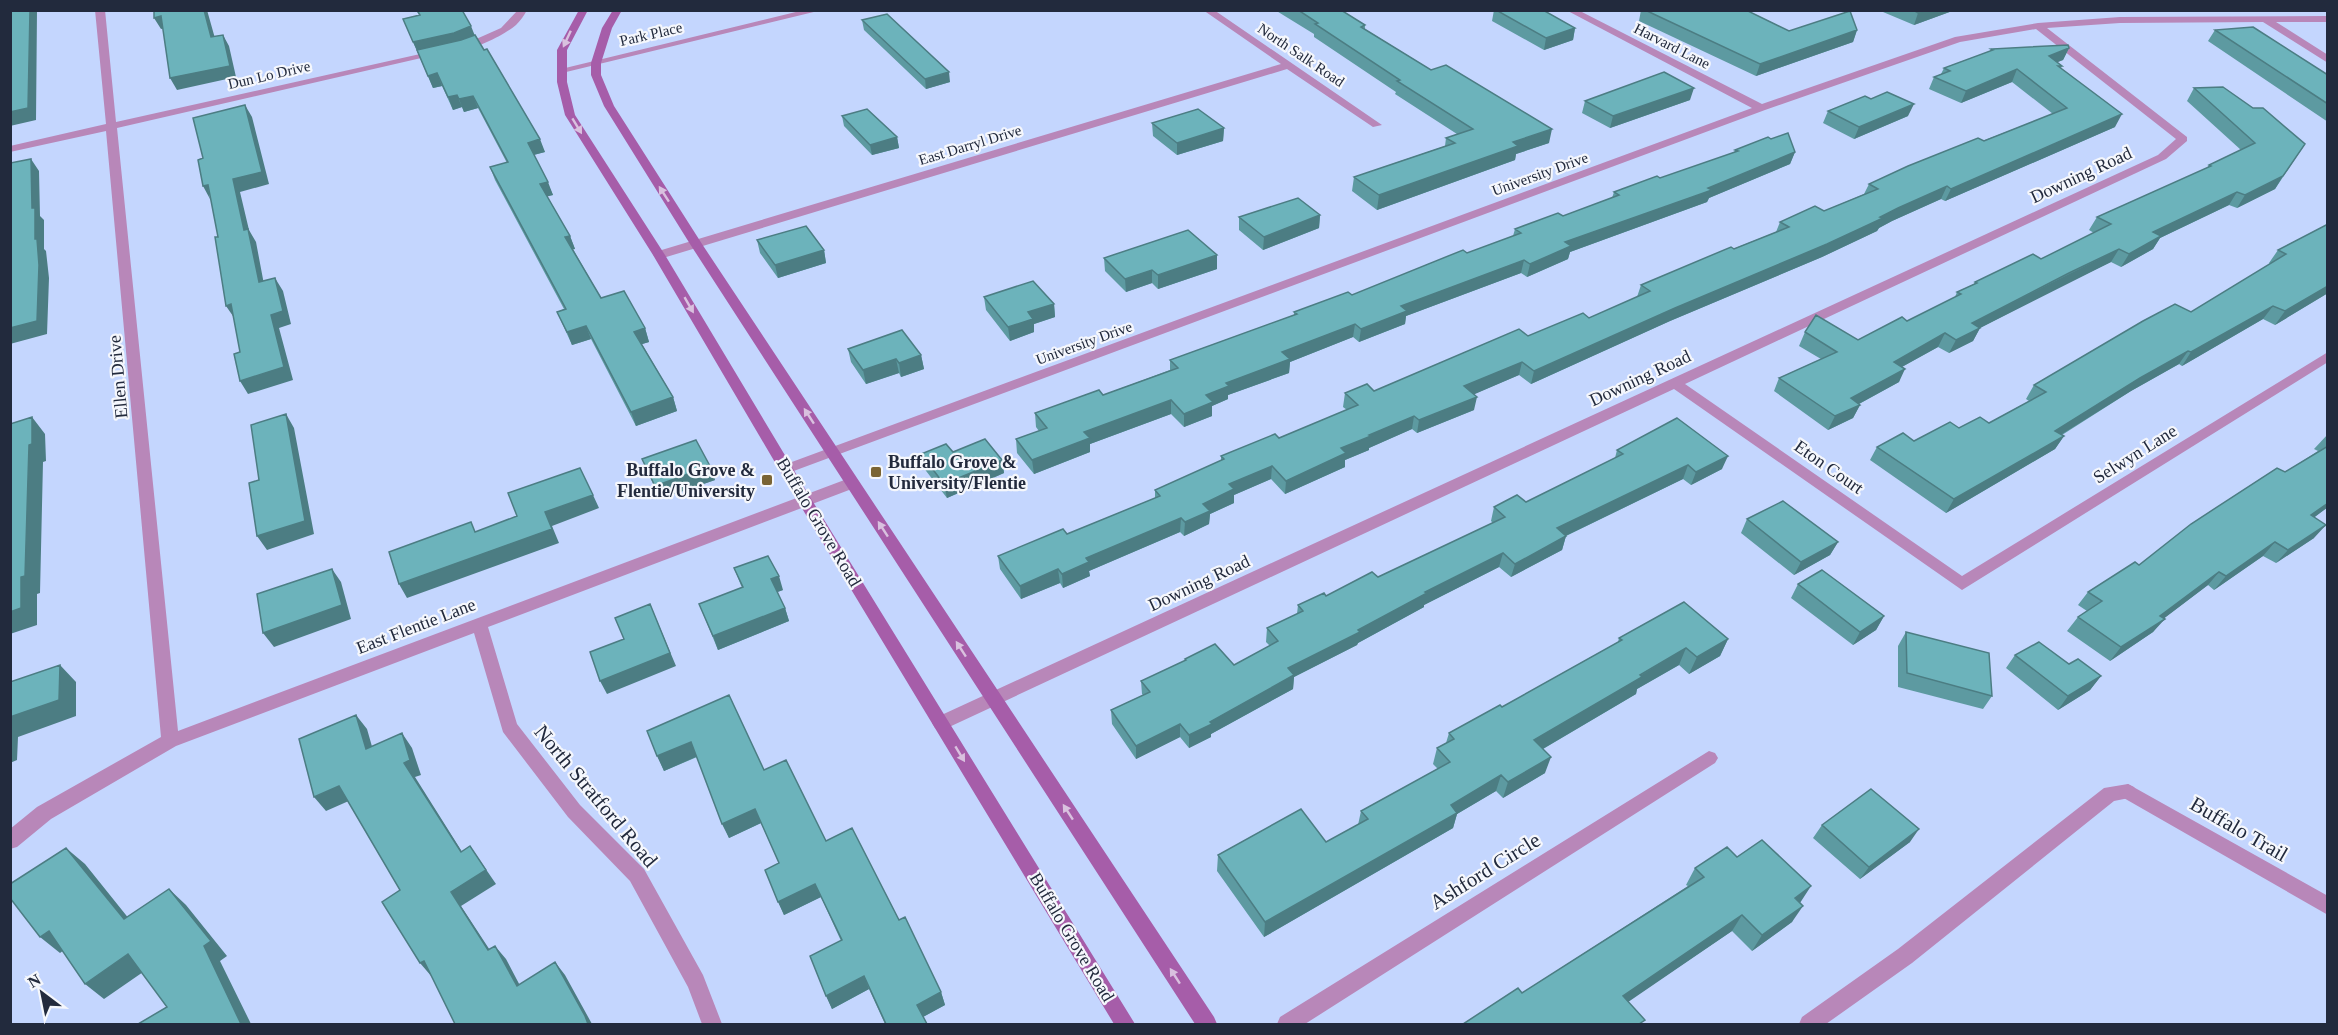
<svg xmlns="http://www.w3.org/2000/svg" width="2338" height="1035" font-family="'Times New Roman',serif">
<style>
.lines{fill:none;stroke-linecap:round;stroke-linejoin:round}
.lane{fill:#b887b9;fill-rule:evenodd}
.street{fill:#b887b9;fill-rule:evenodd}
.secondary{fill:#a65da9;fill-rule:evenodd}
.wall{fill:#5d9aa1}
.shaded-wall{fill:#4c7d83}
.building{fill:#6cb3bb;stroke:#4c7d83;stroke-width:1.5}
.oneway{fill:#d9c1df}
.poi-dot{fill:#7a6434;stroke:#f5f7fc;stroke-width:2}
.labels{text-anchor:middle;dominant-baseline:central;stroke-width:4.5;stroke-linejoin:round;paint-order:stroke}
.far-street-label{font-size:15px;fill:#222a3d;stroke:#f5f7fc}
.street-label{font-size:18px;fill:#222a3d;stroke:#f5f7fc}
.poi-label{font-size:18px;font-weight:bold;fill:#222a3d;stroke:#f5f7fc;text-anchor:start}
.near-street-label{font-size:21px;fill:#222a3d;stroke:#f5f7fc}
</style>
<rect width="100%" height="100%" fill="#c4d6fe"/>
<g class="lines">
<path class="lane" d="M 2128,784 L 2134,787 L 2137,792 L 2134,797 L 2114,801 L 1912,963 L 1826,1024 L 1799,1024 L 1802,1017 L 1898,949 L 2104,788 Z"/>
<path class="street" d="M 95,10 L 105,10 L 116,122 L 438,50 L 443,53 L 117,128 L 178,731 L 847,479 L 857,479 L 859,483 L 857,487 L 488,627 L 517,724 L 580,805 L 644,869 L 703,975 L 722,1024 L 702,1024 L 688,987 L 630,881 L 568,817 L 503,732 L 474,633 L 176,746 L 51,819 L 17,847 L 10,849 L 10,829 L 37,807 L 161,737 L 106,131 L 10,152 L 10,146 L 106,124 Z
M 518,10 L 527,10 C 524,16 520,21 516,25 C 506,34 466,55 456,48 L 501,28 Z
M 804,10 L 822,10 L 562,73 L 557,70 Z
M 1203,10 L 1214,10 L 1382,125 L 1373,127 L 1287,69 L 663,258 L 659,259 L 653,255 L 655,252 L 1281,64 Z
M 1566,10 L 1578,10 L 1762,104 L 1955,37 L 2038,23 L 2120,17 L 2328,16 L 2328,22 L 2276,22 L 2328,55 L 2328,63 L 2263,22 L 2120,23 L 2047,28 L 2187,137 L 2187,141 L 2166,159 L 1685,384 L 1962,576 L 2328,352 L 2328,362 L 1962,590 L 1674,389 L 947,728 L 941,730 L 935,728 L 932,723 L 935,718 L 2158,155 L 2176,139 L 2036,29 L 1960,42 L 1765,110 L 791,472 L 786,474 L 779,469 L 781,466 L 1752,108 Z
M 1709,751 L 1715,753 L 1718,758 L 1715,763 L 1305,1024 L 1277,1024 L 1280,1017 Z
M 2128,784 L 2328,896 L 2328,915 L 2122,797 L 2119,792 L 2122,787 Z"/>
<path class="secondary" d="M 579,10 L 588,10 L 567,50 L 567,82 L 575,115 L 665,255 L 810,497 L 1135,1024 L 1114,1024 L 800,505 L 653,255 L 565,115 L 557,82 L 557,50 Z
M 613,10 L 622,10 L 612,28 L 601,63 L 601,75 L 614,106 L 702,244 L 1214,1017 L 1217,1024 L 1195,1024 L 690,244 L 604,106 L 591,75 L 591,63 L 602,28 Z"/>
</g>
<path class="wall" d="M 416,10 L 462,10 L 474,35 L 545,152 L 534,155 L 553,195 L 547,196 L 570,236 L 575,249 L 573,249 L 601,298 L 645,328 L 649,342 L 642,344 L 673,397 L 677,411 L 636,426 L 591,339 L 572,345 L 557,312 L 564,309 L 495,180 L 490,167 L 507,163 L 478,108 L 464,112 L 462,107 L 453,110 L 442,86 L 433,88 L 403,19 L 419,15 Z
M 1275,10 L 1341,10 L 1365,25 L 1365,29 L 1549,143 L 1516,154 L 1515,160 L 1377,210 L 1352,191 L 1354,177 L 1445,146 L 1446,138 L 1457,134 L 1395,94 L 1396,92 L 1314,37 L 1314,34 Z
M 1494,10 L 1543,10 L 1575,28 L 1573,40 L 1544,50 L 1492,21 Z
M 1641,10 L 1746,10 L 1789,31 L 1857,30 L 1853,42 L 1756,76 L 1639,21 Z
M 1884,10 L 1955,10 L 1914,25 L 1883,12 Z
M 862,20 L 950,82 L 926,89 L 864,30 Z
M 2215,30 L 2328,75 L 2328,122 L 2208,41 Z
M 2069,48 L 2063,60 L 2057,62 L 2062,66 L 2061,68 L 2115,127 L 1945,201 L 1941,199 L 1892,221 L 1879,228 L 1877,231 L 1822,257 L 1670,321 L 1531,384 L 1519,375 L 1474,394 L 1474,410 L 1417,433 L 1412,429 L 1369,448 L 1369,450 L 1345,460 L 1345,467 L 1285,494 L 1271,479 L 1234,495 L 1234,503 L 1210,514 L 1209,524 L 1184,536 L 1180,532 L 1089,571 L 1090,576 L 1063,588 L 1060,583 L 1021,599 L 1000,569 L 998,556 L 1067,534 L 1155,498 L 1155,490 L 1221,461 L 1221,456 L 1279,438 L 1347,410 L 1343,407 L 1345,393 L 1374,391 L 1528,336 L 1589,318 L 1637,297 L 1641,285 L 1776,232 L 1780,222 L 1824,211 L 1864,194 L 1869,184 L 2053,114 L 2012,82 L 1961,103 L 1929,89 L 1934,77 L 1941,74 L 1944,68 L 1990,51 L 1991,49 Z
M 2194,88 L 2305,144 L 2275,189 L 2237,208 L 2229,205 L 2160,238 L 2153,249 L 2121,267 L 2111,262 L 2061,286 L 1980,328 L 1973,341 L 1949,353 L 1938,347 L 1902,367 L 1899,382 L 1859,404 L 1860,405 L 1853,418 L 1828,430 L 1774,391 L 1779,378 L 1821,359 L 1799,346 L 1805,332 L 1858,340 L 1907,321 L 1955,297 L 1957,292 L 1974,284 L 1975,282 L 2041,259 L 2094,233 L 2089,230 L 2097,217 L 2207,168 L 2209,165 L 2241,150 L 2187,101 Z
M 1690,100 L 1610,128 L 1582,113 L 1585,101 Z
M 1828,111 L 1908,116 L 1854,139 L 1823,123 Z
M 842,116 L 897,137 L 899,148 L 872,155 L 844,126 Z
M 1152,123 L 1224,128 L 1223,141 L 1177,155 L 1153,136 Z
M 1735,150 L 1795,152 L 1790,164 L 1709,198 L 1707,202 L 1570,252 L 1568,259 L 1527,277 L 1521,273 L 1406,316 L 1405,324 L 1359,342 L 1353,337 L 1290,362 L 1289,373 L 1228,395 L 1228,399 L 1212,406 L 1212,416 L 1184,427 L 1171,414 L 1090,444 L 1090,452 L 1034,474 L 1017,453 L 1016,439 L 1039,431 L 1036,427 L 1035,413 L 1103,395 L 1170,370 L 1170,360 L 1294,315 L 1294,312 L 1352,295 L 1467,253 L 1513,236 L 1515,229 L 1563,216 L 1612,198 L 1614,192 L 1660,178 L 1734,153 Z
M 1320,215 L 1319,228 L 1263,250 L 1239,230 L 1239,217 Z
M 2328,224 L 2328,293 L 2275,325 L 2263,319 L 2182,366 L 2179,364 L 2131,391 L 2062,435 L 2064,436 L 2055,449 L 1946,513 L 1870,460 L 1877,447 L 1914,441 L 1959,428 L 1989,423 L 2029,401 L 2026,399 L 2034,385 L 2191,312 L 2270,264 L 2269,263 L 2278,250 Z
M 1162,239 L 1217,269 L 1158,289 L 1152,283 L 1126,292 L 1105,271 L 1104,258 Z
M 757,240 L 824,250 L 826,263 L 778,278 L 760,253 Z
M 984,297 L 1054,304 L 1055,317 L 1034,324 L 1034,332 L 1010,341 L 986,310 Z
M 848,349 L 921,355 L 924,369 L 901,377 L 899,373 L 866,384 L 851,362 Z
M 2328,434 L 2328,507 L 2314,517 L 2314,538 L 2276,563 L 2263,556 L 2214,590 L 2208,585 L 2164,618 L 2153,632 L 2110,661 L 2067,631 L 2078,617 L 2087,611 L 2078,605 L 2088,592 L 2139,565 L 2318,451 L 2314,449 Z
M 1617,450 L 1722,469 L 1691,485 L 1683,479 L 1566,536 L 1562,550 L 1511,577 L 1499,567 L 1424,605 L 1424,607 L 1358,643 L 1357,645 L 1294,677 L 1293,689 L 1211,734 L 1211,737 L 1189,748 L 1180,737 L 1136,759 L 1112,724 L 1111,710 L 1143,695 L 1142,694 L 1141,681 L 1185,661 L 1185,659 L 1234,665 L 1270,646 L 1266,642 L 1267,628 L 1297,614 L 1298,605 L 1326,596 L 1378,577 L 1493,523 L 1491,521 L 1494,507 L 1526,502 L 1615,458 Z
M 953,452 L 1002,460 L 1004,473 L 947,498 L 923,467 L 921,454 Z
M 642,459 L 710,466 L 715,480 L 660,499 Z
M 1747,519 L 1838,542 L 1830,555 L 1794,575 L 1741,533 Z
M 734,568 L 783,590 L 777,592 L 785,608 L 789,621 L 718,650 L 699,604 L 742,588 Z
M 1798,584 L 1884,616 L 1876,630 L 1853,645 L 1791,598 Z
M 1906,632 L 1992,696 L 1983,709 L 1898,687 L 1898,646 Z
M 1619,638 L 1728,639 L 1720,656 L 1689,674 L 1679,665 L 1637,689 L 1636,694 L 1543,749 L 1545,773 L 1503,798 L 1496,791 L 1457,814 L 1453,828 L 1264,937 L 1217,871 L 1218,855 L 1326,842 L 1358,825 L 1361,811 L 1438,769 L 1433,764 L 1437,748 L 1446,743 L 1449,733 L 1502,707 L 1618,642 Z
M 2015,655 L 2069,664 L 2101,676 L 2090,690 L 2058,710 L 2006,668 Z
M 647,731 L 764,770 L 826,841 L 899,920 L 941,992 L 945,1005 L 923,1017 L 927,1024 L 885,1024 L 869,989 L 832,1009 L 810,956 L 841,941 L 821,897 L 784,915 L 765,870 L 779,863 L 761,823 L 729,838 L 697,757 L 664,771 Z
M 1822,825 L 1910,842 L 1860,879 L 1813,838 Z
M 1737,857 L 1800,903 L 1792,922 L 1752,951 L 1732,931 L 1628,1001 L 1522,993 L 1688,886 L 1686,885 L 1695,868 Z"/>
<path class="shaded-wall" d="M 30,10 L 37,10 L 36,120 L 10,126 L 10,112 Z
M 204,10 L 207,10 L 218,49 L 211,37 Z
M 1926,10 L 1955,10 L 1914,25 L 1918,13 Z
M 161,16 L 167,28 L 161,29 L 154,18 Z
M 471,26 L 475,36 L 418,53 L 413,42 Z
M 1575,28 L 1573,40 L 1544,50 L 1546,38 Z
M 1857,30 L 1853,42 L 1756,76 L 1760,64 Z
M 223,35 L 229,46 L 236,77 L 177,90 L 170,78 Z
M 2069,48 L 2063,60 L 2043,68 L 2049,56 Z
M 2017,69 L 2012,82 L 1961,103 L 1966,91 Z
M 949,72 L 950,82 L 926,89 L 925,79 Z
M 437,73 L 442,86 L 433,88 L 428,76 Z
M 1694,88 L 1690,100 L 1610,128 L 1613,116 Z
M 457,95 L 462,107 L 453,110 L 448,97 Z
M 473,96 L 478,108 L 464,112 L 459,99 Z
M 1914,104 L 1908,116 L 1854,139 L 1859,127 Z
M 245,105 L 252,117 L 269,184 L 240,192 L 249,230 L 256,242 L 266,295 L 259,282 L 244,230 L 233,179 Z
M 2122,114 L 2115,127 L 1945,201 L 1951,189 Z
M 1224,128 L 1223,141 L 1177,155 L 1177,143 Z
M 1552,129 L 1549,143 L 1516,154 L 1515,160 L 1377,210 L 1379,195 L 1513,142 Z
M 897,137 L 899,148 L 872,155 L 870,145 Z
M 540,139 L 545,152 L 533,155 L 528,143 Z
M 1795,152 L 1790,164 L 1709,198 L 1707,202 L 1570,252 L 1568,259 L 1527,277 L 1530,264 L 1565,242 L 1708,188 Z
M 31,159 L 39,171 L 40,216 L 44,220 L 44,249 L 46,251 L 49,278 L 47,334 L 10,344 L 10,328 L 35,239 L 32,208 Z
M 2283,176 L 2275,189 L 2237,208 L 2245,195 Z
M 548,182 L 553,195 L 545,197 L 540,184 Z
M 208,185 L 210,199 L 203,186 Z
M 1947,186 L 1941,199 L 1892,221 L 1879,228 L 1877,231 L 1822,257 L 1670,321 L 1531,384 L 1534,371 L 1880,217 L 1898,208 Z
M 2237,192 L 2229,205 L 2160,238 L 2153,249 L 2121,267 L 2129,254 L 2153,232 Z
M 1320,215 L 1319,228 L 1263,250 L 1264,237 Z
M 570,236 L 575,249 L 570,250 L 565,237 Z
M 2119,249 L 2111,262 L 1980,328 L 1973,341 L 1949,353 L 1956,340 L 1972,323 Z
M 824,250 L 826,263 L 778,278 L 775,265 Z
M 1217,255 L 1217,269 L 1158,289 L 1158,275 Z
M 1524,260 L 1521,273 L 1406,316 L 1405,324 L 1359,342 L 1361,329 L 1401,306 Z
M 1152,270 L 1152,283 L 1126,292 L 1125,279 Z
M 275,278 L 283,291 L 291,324 L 279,328 L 293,380 L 248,394 L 240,381 L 271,315 Z
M 2328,286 L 2328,293 L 2275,325 L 2285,311 Z
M 231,304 L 235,319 L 226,306 Z
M 1054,304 L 1055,317 L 1034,324 L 1034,332 L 1010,341 L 1008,327 L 1028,312 Z
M 2273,306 L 2263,319 L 2182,366 L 2191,352 Z
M 1355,324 L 1353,337 L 1290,362 L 1289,373 L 1228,395 L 1228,399 L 1212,406 L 1212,416 L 1184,427 L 1184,414 L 1206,395 L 1226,383 L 1282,352 Z
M 586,326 L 591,339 L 572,345 L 567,332 Z
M 645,328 L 649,342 L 639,345 L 634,332 Z
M 1945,333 L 1938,347 L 1887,375 L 1894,362 Z
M 2188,351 L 2179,364 L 2131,391 L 2046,444 L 2055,431 L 2140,378 Z
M 921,355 L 924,369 L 901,377 L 899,363 Z
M 896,359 L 899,373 L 866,384 L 863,370 Z
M 1522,362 L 1519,375 L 1461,400 L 1464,386 Z
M 1905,369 L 1899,382 L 1844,412 L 1851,398 Z
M 673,397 L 677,411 L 636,426 L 631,412 Z
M 1477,397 L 1474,410 L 1417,433 L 1419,420 Z
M 1171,400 L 1171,414 L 1090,444 L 1090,452 L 1034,474 L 1032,460 L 1084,432 Z
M 1860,405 L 1853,418 L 1828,430 L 1835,416 Z
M 286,414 L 294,428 L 314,534 L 267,550 L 257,536 Z
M 1414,416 L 1412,429 L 1369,448 L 1369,450 L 1345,460 L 1345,467 L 1285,494 L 1286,481 L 1341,448 L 1369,435 Z
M 32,417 L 45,434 L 46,461 L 43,462 L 40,593 L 37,594 L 37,625 L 10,634 L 10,612 L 21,577 L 29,445 Z
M 2064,436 L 2055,449 L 1946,513 L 1954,499 Z
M 1728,456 L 1722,469 L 1691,485 L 1696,472 Z
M 1002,460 L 1004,473 L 947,498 L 944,484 Z
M 1688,465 L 1683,479 L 1553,542 L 1557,528 Z
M 710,466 L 715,480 L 660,499 L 655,486 Z
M 1272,466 L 1271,479 L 1234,495 L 1234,503 L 1210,514 L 1209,524 L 1184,536 L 1185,522 L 1203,504 L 1229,484 Z
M 593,495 L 599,508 L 552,526 L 559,543 L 407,598 L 399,584 L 545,512 Z
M 2328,503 L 2328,507 L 2299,529 L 2311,515 Z
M 1181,518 L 1180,532 L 1089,571 L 1090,576 L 1063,588 L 1062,574 L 1086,558 Z
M 2326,525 L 2314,538 L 2276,563 L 2288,550 Z
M 1566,536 L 1562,550 L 1511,577 L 1515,564 Z
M 1838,542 L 1830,555 L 1794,575 L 1801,562 Z
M 2275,542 L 2263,556 L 2214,590 L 2226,576 Z
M 1503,553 L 1499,567 L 1424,605 L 1424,607 L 1358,643 L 1357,645 L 1294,677 L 1293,689 L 1211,734 L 1211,737 L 1189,748 L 1189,735 L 1288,668 L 1358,630 L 1425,592 Z
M 332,569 L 341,582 L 351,619 L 274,647 L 263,633 Z
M 1058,569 L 1060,583 L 1021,599 L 1020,586 Z
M 2219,572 L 2208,585 L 2158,623 L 2165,619 L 2153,632 L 2110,661 L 2121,647 L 2160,616 Z
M 779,576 L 783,590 L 775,593 L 771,579 Z
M 650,604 L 676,666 L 607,694 L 600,681 Z
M 785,608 L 789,621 L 718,650 L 713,636 Z
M 1884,616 L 1876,630 L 1853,645 L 1860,632 Z
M 1728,639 L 1720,656 L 1689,674 L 1697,657 Z
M 1686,648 L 1679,665 L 1637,689 L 1636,694 L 1529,757 L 1534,740 Z
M 60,665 L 76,682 L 76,716 L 18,737 L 17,760 L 10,763 L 10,717 Z
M 2101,676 L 2090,690 L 2058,710 L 2068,696 Z
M 356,715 L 367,729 L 377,764 L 366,749 Z
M 1180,724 L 1180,737 L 1136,759 L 1136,746 Z
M 402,733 L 412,748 L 421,775 L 415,777 L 471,866 L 461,852 L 404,763 Z
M 691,742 L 698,756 L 664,771 L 657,756 Z
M 1551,757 L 1545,773 L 1503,798 L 1508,782 Z
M 1501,775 L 1496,791 L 1457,814 L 1453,828 L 1264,937 L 1265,922 L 1451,805 Z
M 339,786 L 351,800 L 326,811 L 314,797 Z
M 755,809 L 761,823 L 729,838 L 722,824 Z
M 1919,829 L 1910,842 L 1860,879 L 1869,867 Z
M 470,846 L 496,884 L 461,906 L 499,964 L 488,950 L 451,892 Z
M 66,848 L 85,864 L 142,935 L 124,919 Z
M 815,884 L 821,897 L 784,915 L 778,902 Z
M 1811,886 L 1800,903 L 1795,898 Z
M 169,889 L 186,905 L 227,956 L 220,961 L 251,1024 L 241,1024 Z
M 1803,906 L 1792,922 L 1752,951 L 1762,935 Z
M 1742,915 L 1732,931 L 1615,1011 L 1623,996 Z
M 49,931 L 68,947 L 60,953 L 40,937 Z
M 495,946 L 506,959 L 527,999 L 517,986 Z
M 128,954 L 146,970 L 104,999 L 85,984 Z
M 424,961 L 432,977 L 420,963 Z
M 555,962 L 565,975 L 592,1024 L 588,1024 Z
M 864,976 L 869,989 L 832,1009 L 826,996 Z
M 941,992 L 945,1005 L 921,1018 L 917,1005 Z"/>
<path class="building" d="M 10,10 L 30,10 L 28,108 L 10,112 Z
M 154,10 L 204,10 L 211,37 L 223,35 L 230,66 L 170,78 L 161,16 L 154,18 Z
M 417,10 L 462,10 L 471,26 L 454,33 L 413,42 L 403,19 L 420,15 Z
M 1298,10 L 1341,10 L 1365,25 L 1361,27 L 1431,70 L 1446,65 L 1552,129 L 1513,142 L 1518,146 L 1379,195 L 1354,177 L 1455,143 L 1446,138 L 1473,129 L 1397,81 L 1400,80 L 1315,24 L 1318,23 Z
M 1496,10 L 1543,10 L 1575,28 L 1546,38 Z
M 1645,10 L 1746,10 L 1789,31 L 1850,11 L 1857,30 L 1760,64 Z
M 1913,10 L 1926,10 L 1918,13 Z
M 887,14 L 949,72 L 925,79 L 862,20 Z
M 2253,27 L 2328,75 L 2328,104 L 2215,30 Z
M 475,35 L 484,50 L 487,49 L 540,139 L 528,143 L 548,182 L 540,184 L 570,236 L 565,237 L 601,298 L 624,291 L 645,328 L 634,332 L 673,397 L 631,412 L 586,326 L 567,332 L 557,312 L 566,309 L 490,167 L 508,162 L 473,96 L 459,99 L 457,95 L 448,97 L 437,73 L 428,76 L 417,50 L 461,40 Z
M 2068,45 L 2069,48 L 2049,56 L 2062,66 L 2058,66 L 2122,114 L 1951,189 L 1947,186 L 1898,208 L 1880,217 L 1883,218 L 1827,244 L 1675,308 L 1534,371 L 1522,362 L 1464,386 L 1477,397 L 1419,420 L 1414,416 L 1369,435 L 1371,436 L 1341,448 L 1346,453 L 1286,481 L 1272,466 L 1229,484 L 1234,489 L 1203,504 L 1210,511 L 1185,522 L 1181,518 L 1086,558 L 1089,562 L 1062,574 L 1058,569 L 1020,586 L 998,556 L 1063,529 L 1067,534 L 1160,496 L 1155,490 L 1224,459 L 1221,456 L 1275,434 L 1279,438 L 1358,405 L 1345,393 L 1367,384 L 1374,391 L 1519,329 L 1528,336 L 1583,313 L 1589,318 L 1650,291 L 1641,285 L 1731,247 L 1734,249 L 1789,227 L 1780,222 L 1815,206 L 1824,211 L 1878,189 L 1869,184 L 1908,166 L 1978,138 L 1984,141 L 2067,108 L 2017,69 L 1966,91 L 1934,77 L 1950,71 L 1944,68 L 1993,50 L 1991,49 Z
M 1664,72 L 1694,88 L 1613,116 L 1585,101 Z
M 2223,87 L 2253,108 L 2263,108 L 2305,144 L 2283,176 L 2245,195 L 2237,192 L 2153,232 L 2161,236 L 2129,254 L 2119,249 L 2069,273 L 1972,323 L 1980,328 L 1956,340 L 1945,333 L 1894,362 L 1905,369 L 1851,398 L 1860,405 L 1835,416 L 1779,378 L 1837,352 L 1805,332 L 1816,315 L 1858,340 L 1902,317 L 1907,321 L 1961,294 L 1957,292 L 1977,283 L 1975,282 L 2033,254 L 2041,259 L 2111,224 L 2097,217 L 2211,166 L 2209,165 L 2255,143 L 2194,88 Z
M 1887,92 L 1914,104 L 1859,127 L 1828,111 L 1865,96 L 1871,99 Z
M 245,105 L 262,172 L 233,179 L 244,230 L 248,229 L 259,282 L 275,278 L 283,311 L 271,315 L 284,367 L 240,381 L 234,354 L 240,352 L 231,304 L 226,306 L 215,237 L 218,237 L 208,185 L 203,186 L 198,160 L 203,158 L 193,118 Z
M 867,109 L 897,137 L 870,145 L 842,116 Z
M 1198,109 L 1224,128 L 1177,143 L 1152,123 Z
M 1788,133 L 1795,152 L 1708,188 L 1712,190 L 1565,242 L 1571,246 L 1530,264 L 1524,260 L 1401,306 L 1407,311 L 1361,329 L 1355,324 L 1282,352 L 1290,359 L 1226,383 L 1229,386 L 1206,395 L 1213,402 L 1184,414 L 1171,400 L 1084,432 L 1090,438 L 1032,460 L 1016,439 L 1047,428 L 1035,413 L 1099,390 L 1103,395 L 1178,368 L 1170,360 L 1297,314 L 1294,312 L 1348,292 L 1352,295 L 1463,250 L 1467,253 L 1521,233 L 1515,229 L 1558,213 L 1563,216 L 1619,195 L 1614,192 L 1657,176 L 1660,178 L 1738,151 L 1735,150 L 1768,137 L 1771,139 Z
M 31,159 L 32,208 L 35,208 L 35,239 L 37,239 L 39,265 L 37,321 L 10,328 L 10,163 Z
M 1298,198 L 1320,215 L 1264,237 L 1239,217 Z
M 2328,224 L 2328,286 L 2285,311 L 2273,306 L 2191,352 L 2188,351 L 2140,378 L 2055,431 L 2064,436 L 1954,499 L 1877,447 L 1903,433 L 1914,441 L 1950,422 L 1959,428 L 1980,417 L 1989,423 L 2046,392 L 2034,385 L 2143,321 L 2175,304 L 2191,312 L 2286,254 L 2278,250 Z
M 806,226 L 824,250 L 775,265 L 757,240 Z
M 1188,230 L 1217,255 L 1158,275 L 1152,270 L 1125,279 L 1104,258 Z
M 1033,281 L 1054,304 L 1028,312 L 1033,319 L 1008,327 L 984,297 Z
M 902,330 L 921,355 L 899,363 L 896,359 L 863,370 L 848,349 Z
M 286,414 L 305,521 L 257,536 L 249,483 L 259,480 L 251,425 Z
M 32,417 L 32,444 L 29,445 L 25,576 L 21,577 L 21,608 L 10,612 L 10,424 Z
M 1677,418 L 1728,456 L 1696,472 L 1688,465 L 1557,528 L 1566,536 L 1515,564 L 1503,553 L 1425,592 L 1427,593 L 1358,630 L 1360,632 L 1288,668 L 1294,675 L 1210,722 L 1212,724 L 1189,735 L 1180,724 L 1136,746 L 1111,710 L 1150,692 L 1141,681 L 1186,660 L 1185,659 L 1215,644 L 1234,665 L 1278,641 L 1267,628 L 1303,611 L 1298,605 L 1324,593 L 1326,596 L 1372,572 L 1378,577 L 1505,517 L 1494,507 L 1517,495 L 1526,502 L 1623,454 L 1617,450 Z
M 985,439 L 1002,460 L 944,484 L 921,454 L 946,444 L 953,452 Z
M 696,440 L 710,466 L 655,486 L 642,459 Z
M 2328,446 L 2328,503 L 2311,515 L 2326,525 L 2288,550 L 2275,542 L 2226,576 L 2219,572 L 2160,616 L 2165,619 L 2121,647 L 2078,617 L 2102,601 L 2088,592 L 2135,562 L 2139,565 L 2191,524 L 2277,468 L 2285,472 Z
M 580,468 L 593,495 L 545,512 L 552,529 L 399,584 L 389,552 L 471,522 L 475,532 L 517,516 L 508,493 Z
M 1783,501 L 1838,542 L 1801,562 L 1747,519 Z
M 768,556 L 779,576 L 771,579 L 785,608 L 713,636 L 699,604 L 743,587 L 734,568 Z
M 332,569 L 342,605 L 263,633 L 257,594 Z
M 1822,570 L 1884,616 L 1860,632 L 1798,584 Z
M 1684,602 L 1728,639 L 1697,657 L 1686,648 L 1640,675 L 1642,677 L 1534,740 L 1551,757 L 1508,782 L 1501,775 L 1451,805 L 1457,813 L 1265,922 L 1218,855 L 1301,809 L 1326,842 L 1368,819 L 1361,811 L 1450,762 L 1437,748 L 1454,739 L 1449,733 L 1500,705 L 1502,707 L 1622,640 L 1619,638 Z
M 650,604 L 670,653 L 600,681 L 590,652 L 624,639 L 615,618 Z
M 1906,632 L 1989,653 L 1992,696 L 1907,673 Z
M 2039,642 L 2069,664 L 2078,659 L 2101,676 L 2068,696 L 2015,655 Z
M 60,665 L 59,700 L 10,717 L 10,682 Z
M 729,695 L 764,770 L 786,760 L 826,841 L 852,828 L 899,920 L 905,917 L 941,992 L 917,1005 L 927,1024 L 886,1024 L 864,976 L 826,996 L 810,956 L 842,940 L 815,884 L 778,902 L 765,870 L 779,863 L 755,809 L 722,824 L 691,742 L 657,756 L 647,731 Z
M 356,715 L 366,749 L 402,733 L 410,760 L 404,763 L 461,852 L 470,846 L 486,870 L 451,892 L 488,950 L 495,946 L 517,986 L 555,962 L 585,1016 L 588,1024 L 455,1024 L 424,961 L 420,963 L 382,902 L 400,890 L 339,786 L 314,797 L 299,739 Z
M 1871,789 L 1919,829 L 1869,867 L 1822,825 Z
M 1762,840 L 1811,886 L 1795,898 L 1803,906 L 1762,935 L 1742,915 L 1623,996 L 1645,1020 L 1639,1024 L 1463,1024 L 1518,988 L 1522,993 L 1704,877 L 1695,868 L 1727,847 L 1737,857 Z
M 66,848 L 124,919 L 169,889 L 211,941 L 204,946 L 241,1024 L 138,1024 L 167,1007 L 128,954 L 85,984 L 49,931 L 40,937 L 10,898 L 10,884 Z"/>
<defs><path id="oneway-solid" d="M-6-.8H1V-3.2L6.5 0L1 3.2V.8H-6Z" transform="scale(1.5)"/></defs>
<g class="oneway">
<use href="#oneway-solid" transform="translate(567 39) rotate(115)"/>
<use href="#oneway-solid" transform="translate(577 126) rotate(59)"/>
<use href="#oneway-solid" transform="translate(664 194) rotate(-123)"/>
<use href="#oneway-solid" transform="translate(689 305) rotate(60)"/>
<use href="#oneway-solid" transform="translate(809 416) rotate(-123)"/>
<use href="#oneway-solid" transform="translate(883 529) rotate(-123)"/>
<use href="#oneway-solid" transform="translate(961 649) rotate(-123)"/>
<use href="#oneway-solid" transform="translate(960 754) rotate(59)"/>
<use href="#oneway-solid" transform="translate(1068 812) rotate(-123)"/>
<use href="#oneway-solid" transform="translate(1175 976) rotate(-123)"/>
</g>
<g class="poi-dot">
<rect x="870" y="466" width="12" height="12" rx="3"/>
<rect x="761" y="474" width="12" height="12" rx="3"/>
</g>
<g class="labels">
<g class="far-street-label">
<text transform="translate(651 34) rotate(-13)">Park Place</text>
<text transform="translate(1672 46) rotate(27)">Harvard Lane</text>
<text transform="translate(1301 55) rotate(34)">North Salk Road</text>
<text transform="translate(269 75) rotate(-13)">Dun Lo Drive</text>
<text transform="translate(970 145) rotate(-17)">East Darryl Drive</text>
<text transform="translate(1540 174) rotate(-20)">University Drive</text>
<text transform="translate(1084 343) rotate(-20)">University Drive</text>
</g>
<g class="street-label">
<text transform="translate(2081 175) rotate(-25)">Downing Road</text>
<text transform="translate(118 377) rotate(-95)">Ellen Drive</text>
<text transform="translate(1640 378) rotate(-25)">Downing Road</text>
<text transform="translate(2135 454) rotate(-32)">Selwyn Lane</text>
<text transform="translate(1829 467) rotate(35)">Eton Court</text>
<text transform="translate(819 522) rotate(59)">Buffalo Grove Road</text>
<text transform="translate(1199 583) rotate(-25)">Downing Road</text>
<text transform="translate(416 626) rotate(-21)">East Flentie Lane</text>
<text transform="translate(1072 937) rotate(59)">Buffalo Grove Road</text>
</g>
<g class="poi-label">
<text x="888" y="462">Buffalo Grove &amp;<tspan x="888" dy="21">University/Flentie</tspan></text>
<text x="755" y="470" text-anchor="end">Buffalo Grove &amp;<tspan x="755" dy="21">Flentie/University</tspan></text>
</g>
<g class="near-street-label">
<text transform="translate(596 796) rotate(50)">North Stratford Road</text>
<text transform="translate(2239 829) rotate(30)">Buffalo Trail</text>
<text transform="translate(1485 871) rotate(-32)">Ashford Circle</text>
</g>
</g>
<rect width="2338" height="1035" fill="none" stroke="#222a3d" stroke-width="24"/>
<g transform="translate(42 993) rotate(328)" stroke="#f5f7fc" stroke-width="4.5" paint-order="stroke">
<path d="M0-4.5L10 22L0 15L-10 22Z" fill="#222a3d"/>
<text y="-9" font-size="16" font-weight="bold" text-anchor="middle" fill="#222a3d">N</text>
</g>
</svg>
